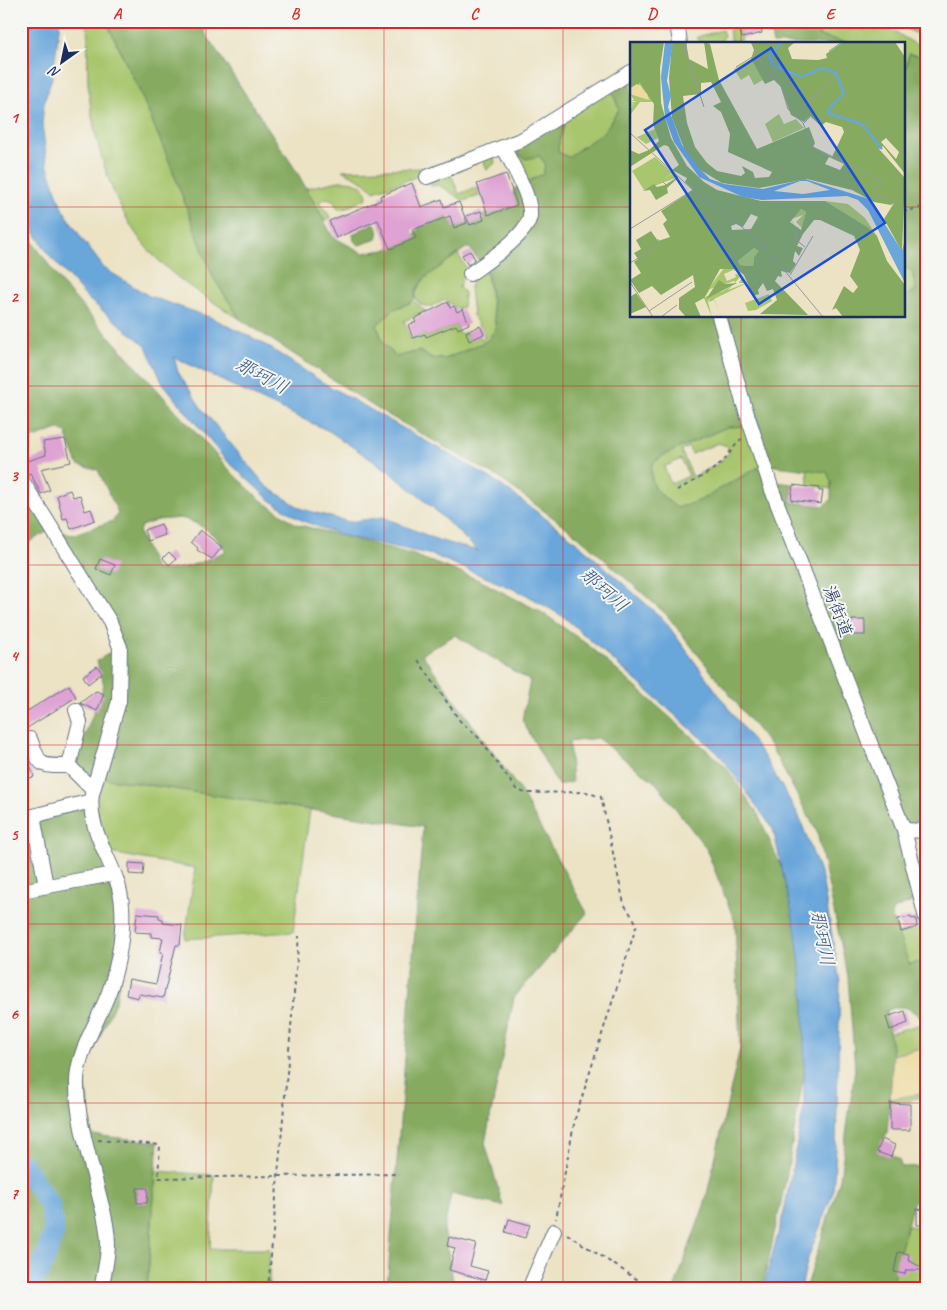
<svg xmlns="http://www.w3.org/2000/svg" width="947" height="1310" font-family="Caveat,'Klee One',sans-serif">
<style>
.green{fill:#a8c66d;stroke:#627a66;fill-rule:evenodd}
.forest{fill:#86ab60;stroke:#506d5f;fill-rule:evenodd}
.sand{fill:#eeda9e;stroke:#84847e}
.water{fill:#69a6da;stroke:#426a9c;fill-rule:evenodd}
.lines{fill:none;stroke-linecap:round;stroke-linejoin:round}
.river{stroke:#69a6da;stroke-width:21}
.building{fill:#dea2d3}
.minor-casing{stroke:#646e82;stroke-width:16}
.path{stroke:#646e82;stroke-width:2;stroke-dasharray:4 4;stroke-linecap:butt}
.minor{stroke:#fff;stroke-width:14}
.grid{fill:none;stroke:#d62828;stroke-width:1;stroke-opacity:0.55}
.labels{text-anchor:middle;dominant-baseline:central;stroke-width:4;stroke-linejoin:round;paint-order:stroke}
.street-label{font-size:18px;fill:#1b2f5e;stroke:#f6f6f2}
.water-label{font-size:19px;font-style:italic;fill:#365989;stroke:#f6f6f2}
.inset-river{fill:none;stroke:#69a6da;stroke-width:2.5}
.inset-road{fill:none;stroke:#989b9c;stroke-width:1}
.view{fill:#1d4ed8;fill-opacity:0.15;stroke:#1d4ed8;stroke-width:2.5}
.inset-edge{fill:none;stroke:#1b2f5e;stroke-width:2.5}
.neatline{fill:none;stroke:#d62828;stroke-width:2}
.grid-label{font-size:16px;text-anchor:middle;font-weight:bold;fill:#d62828}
</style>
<rect width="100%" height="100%" fill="#f6f6f2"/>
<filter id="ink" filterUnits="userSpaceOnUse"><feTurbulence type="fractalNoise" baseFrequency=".02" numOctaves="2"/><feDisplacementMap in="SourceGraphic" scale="10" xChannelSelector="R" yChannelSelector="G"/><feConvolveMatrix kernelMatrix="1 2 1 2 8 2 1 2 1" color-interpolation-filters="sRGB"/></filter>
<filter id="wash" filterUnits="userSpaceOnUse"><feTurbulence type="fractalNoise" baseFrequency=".0096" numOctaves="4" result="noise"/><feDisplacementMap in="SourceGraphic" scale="20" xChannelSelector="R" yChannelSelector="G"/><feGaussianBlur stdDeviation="1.12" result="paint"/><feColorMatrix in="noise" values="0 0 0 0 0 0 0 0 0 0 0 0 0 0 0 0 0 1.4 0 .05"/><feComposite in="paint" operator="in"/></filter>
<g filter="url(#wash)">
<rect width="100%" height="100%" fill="#ece3c5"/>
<path class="green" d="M 87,21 L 106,21 L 139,90 L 169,161 L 213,277 L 240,319 C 210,300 179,282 154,256 C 116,217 94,147 89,93 C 86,70 89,45 87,21 Z
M 821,21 C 839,21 883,26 898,34 C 908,39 914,45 926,48 L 926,57 L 909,54 L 903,78 L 903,44 L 853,44 L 819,36 Z
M 877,21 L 922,21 L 926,25 L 926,39 L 901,26 Z
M 739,27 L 742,40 L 731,42 L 729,30 Z
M 722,30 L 724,36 L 721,42 L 710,44 L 699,41 L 697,37 Z
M 611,88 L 619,109 L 604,132 L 568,157 L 558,152 C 558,140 564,130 565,118 Z
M 522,137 L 458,163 L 374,191 L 365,182 L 342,170 L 427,168 Z
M 516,146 L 540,156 L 545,163 L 544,174 L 524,184 L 513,162 L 512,148 Z
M 489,155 L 494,157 L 495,163 L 487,170 L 483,160 L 451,174 L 459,194 L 477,187 L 479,196 L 464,201 L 439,185 L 431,186 L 430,183 L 432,177 Z
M 339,181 C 352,181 366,182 367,198 L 344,209 L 338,209 L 333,200 L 327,198 L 319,202 L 331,218 L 325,221 L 306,188 Z
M 458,254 L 466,268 L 459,287 L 464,293 L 463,307 L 457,309 L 445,300 L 430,307 L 421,305 L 415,298 C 418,277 442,265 458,254 Z
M 903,267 L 912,270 L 916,290 L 903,298 Z
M 483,269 L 487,275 L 496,329 L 487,341 L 445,359 L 431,358 L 419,351 L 396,357 L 383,343 L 377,325 L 394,309 L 413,300 L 425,311 L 404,321 L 411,339 L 425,334 L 426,337 L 456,325 L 460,334 L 466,332 L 469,340 L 479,336 L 481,339 L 485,337 L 473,315 L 470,287 L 474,277 Z
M 748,426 L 762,465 L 699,501 L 677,508 C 660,494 648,488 652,464 L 664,455 L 727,427 ZM 718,443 L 727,446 L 729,453 L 716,465 L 693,477 L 681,451 L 688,447 L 692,454 ZM 681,459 L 689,476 L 671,484 L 664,467 Z
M 807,468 L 827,472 L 831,481 L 831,489 L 808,484 Z
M 100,777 L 310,810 L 293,932 L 185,939 L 195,868 L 110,853 L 95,807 Z
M 921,912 L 926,934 L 926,961 L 909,964 L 897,934 L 919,929 L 917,916 Z
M 926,1023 L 926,1047 L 893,1055 L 889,1033 Z
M 926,1093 L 926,1097 L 911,1099 L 911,1101 L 890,1102 L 890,1099 Z
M 156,1171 L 214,1175 L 210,1249 L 270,1249 L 269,1289 L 147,1289 Z
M 908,1226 L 926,1228 L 926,1288 L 891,1282 L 900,1247 Z"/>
<path class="forest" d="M 106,21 L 204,21 L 205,33 L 297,172 L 333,237 L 363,253 L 385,250 L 411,238 L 423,224 L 445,215 L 454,225 L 471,222 L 512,200 L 515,188 L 543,174 L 545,163 L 539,156 L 526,159 L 519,155 L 516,146 L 565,118 C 564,130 558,140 558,152 L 568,157 L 604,132 L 619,109 L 611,88 L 631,77 L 631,316 L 903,316 L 903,298 L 916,290 L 912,271 L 903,267 L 903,78 L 909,54 L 926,57 C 926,93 928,131 926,167 C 924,186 917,205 926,224 L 926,828 L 899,828 L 917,900 L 893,910 L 891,914 L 909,964 L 926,961 L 926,1016 L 919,1017 C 908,1005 900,1005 886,1011 L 893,1055 L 887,1133 L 879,1149 L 899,1159 L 901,1167 L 926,1166 L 926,1200 L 916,1200 L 913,1203 L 890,1289 L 806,1289 L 840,1179 L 855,1069 L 848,977 L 817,832 L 771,747 L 666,614 L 578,536 L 498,477 L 376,408 L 240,319 L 213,277 L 169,161 L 139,90 ZM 466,248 L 470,248 L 488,275 L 496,329 L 487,341 L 445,359 L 431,358 L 419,351 L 396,357 L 383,343 L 377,325 L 394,309 L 410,303 L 415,298 L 416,290 L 425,278 ZM 748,426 L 767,465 L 827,472 L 831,481 L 831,500 L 824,506 L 791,502 L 792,484 L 768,481 L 762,465 L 699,501 L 677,508 C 660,494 648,488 652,464 L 664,455 L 727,427 Z
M 768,21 L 821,21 L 819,36 L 853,44 L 773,44 Z
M 374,223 C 379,228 379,232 377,239 L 359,245 L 354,241 L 353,234 Z
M 21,225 L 62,284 L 234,475 L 261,500 L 296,524 L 411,554 L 479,580 L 543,613 L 588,645 L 725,766 L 758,814 L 792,892 L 805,929 L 808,1050 L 786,1179 L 762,1289 L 674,1289 L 705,1203 L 740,1048 L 735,922 L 706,848 L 656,783 L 597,738 L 569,742 L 572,782 L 558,785 L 522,720 L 530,681 L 455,635 L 422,654 L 521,792 L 587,913 L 514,998 L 485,1143 L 503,1206 L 451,1194 L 444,1230 L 453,1281 L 451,1289 L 387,1289 L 423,827 L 89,776 L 74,764 L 104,685 L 97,661 L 122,645 L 53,528 L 21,547 L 21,466 L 62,532 L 71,535 L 113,521 L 118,513 L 98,470 L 78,465 L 66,433 L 58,429 L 21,443 ZM 181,518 C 200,523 216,534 226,551 C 204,561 180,573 155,569 L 139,532 L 141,526 L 158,520 Z
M 21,791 L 31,821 L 84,808 L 126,891 L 127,939 L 116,1000 L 84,1073 L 92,1135 L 158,1142 L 147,1289 L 21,1289 Z"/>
<path class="sand" d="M 913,835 L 926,835 L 926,865 L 917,865 L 911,839 Z
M 926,1047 L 926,1093 L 890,1099 L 893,1055 Z"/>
<path class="water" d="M 21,21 L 60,21 L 53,74 L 44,103 L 42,123 L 47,164 L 62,208 L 82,239 L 104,268 L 149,296 L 212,318 L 261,342 L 322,382 L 494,480 L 573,539 L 664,620 L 763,755 L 798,814 L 822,878 L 840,982 L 836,1149 L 833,1192 L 807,1261 L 801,1289 L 763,1289 L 784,1212 L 804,1106 L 804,999 L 795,927 L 773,829 L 719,754 L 564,617 L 525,594 L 433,555 L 344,536 L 303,521 L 270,500 L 223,457 L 162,382 L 146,346 L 87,298 L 49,255 L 21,211 ZM 174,357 L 255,397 L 329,431 L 391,473 L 432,507 L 478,551 L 438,540 L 383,517 L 349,522 L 302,509 L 266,486 L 202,409 L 178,372 Z"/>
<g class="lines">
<path class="river" d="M 21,1162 L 50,1205 L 54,1232 L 40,1272 L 21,1283"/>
</g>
<g id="blocks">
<path class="building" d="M 760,22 L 762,33 L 742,38 L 739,27 Z
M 506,174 L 517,205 L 488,215 L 477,184 Z
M 412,183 L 421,207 L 442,199 L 444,207 L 459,202 L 467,223 L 454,228 L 450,216 L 412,230 L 416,238 L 390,249 L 378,220 L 336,238 L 329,221 L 381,200 L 380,196 Z
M 481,211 L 484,220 L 470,225 L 466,216 Z
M 470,251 L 475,259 L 468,265 L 462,255 Z
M 448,302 L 450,308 L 454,306 L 457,312 L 463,309 L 469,324 L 458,329 L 456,325 L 426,337 L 425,334 L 413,338 L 408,325 L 416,322 L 414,319 Z
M 480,326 L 484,334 L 469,341 L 466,332 Z
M 65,439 L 71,462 L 41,469 L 50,490 L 41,494 L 30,473 L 28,474 L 24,462 L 46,455 L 43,442 Z
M 793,485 L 819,488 L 819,491 L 823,491 L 821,504 L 791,500 Z
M 70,490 L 73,497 L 80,495 L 85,511 L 91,509 L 95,520 L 71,529 L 67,518 L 63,519 L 57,495 Z
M 161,524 L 165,535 L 148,541 L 144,530 Z
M 200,530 L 222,547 L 212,559 L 197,550 L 198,548 L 191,542 Z
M 169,552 L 176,559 L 169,565 L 163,558 Z
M 100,559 L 115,565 L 111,575 L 96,569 Z
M 852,620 L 865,620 L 865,635 L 841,635 L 841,623 L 852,622 Z
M 97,666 L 102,673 L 88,684 L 83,676 Z
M 69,685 L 76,697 L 21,732 L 21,715 Z
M 96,691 L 104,694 L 97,711 L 80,703 Z
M 22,740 L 34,777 L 21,780 L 21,740 Z
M 129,863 L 144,864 L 143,875 L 129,874 Z
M 137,913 L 159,915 L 159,918 L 163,919 L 163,923 L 182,925 L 180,945 L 176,945 L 163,998 L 139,994 L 138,998 L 126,995 L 129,979 L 156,984 L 163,953 L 160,952 L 163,938 L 151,937 L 151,933 L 135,932 Z
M 911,917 L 912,919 L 916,918 L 917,927 L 901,932 L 898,919 Z
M 905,1011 L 908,1023 L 890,1030 L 886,1017 Z
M 890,1103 L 910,1104 L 910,1130 L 890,1130 Z
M 882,1139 L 895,1145 L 891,1157 L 877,1152 Z
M 137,1188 L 148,1188 L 147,1203 L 137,1203 Z
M 917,1209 L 926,1210 L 926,1225 L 917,1225 Z
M 509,1219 L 530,1225 L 525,1238 L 505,1232 Z
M 449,1237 L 476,1244 L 470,1266 L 488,1271 L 485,1280 L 449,1270 L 455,1248 L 447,1246 Z
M 898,1252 L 909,1254 L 908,1260 L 926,1270 L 906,1270 L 905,1274 L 894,1272 Z"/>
</g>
</g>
<g filter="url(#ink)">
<use href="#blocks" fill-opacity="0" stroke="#646e82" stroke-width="1"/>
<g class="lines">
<defs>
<path id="minor" d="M 677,21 L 680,44
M 427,177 L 523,139 L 631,72
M 470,274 C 486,262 527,236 530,216 C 532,198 512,165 504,148
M 719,316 L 743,402 L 772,490 L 904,830 L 926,918
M 21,479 L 110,622 L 120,647 L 119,701 L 92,794 C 86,835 120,866 122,906 C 124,933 118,966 109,992 C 99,1020 78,1050 77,1080 C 76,1120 91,1161 100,1199 C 104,1213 108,1229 108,1244 C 108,1259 104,1274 101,1289
M 76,710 L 80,722 L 69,766 L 93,790
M 30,739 C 41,767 38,766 69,766
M 904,830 L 926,831
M 46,886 L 33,816 L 91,801
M 21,891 L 113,874
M 529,1289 L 554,1231"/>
</defs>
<use href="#minor" class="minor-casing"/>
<path class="path" d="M 926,193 L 926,209
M 903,212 L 926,206
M 926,255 C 922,269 921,281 926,295
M 677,490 C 692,482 709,474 722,462 C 730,454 734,445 743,438
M 418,660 L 460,721 L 479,738 L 516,789 L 525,793 L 586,792 L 601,797 L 624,904 L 637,924 L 575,1119 L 556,1219
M 98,1140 L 160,1145 L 158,1178 L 399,1174
M 567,1234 L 652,1289
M 268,1289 L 299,936"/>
<use href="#minor" class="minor"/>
</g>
</g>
<path class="grid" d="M 206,21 L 206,1289M 384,21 L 384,1289M 563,21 L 563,1289M 741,21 L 741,44M 21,207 L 631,207M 903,207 L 926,207M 741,316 L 741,1289M 21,386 L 926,386M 21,565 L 926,565M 21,745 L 926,745M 21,924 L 926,924M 21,1103 L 926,1103"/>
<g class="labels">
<g class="street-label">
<text transform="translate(838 611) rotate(69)">湯街道</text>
</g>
<g class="water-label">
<text transform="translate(262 376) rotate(28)">那珂川</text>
<text transform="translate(604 590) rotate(41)">那珂川</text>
<text transform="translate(822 938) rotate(78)">那珂川</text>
</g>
</g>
<g transform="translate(630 42)">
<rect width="275" height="275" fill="#ece3c5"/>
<path d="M 121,17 L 133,38 L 124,43 L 119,33 L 111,38 L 104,27 ZM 8,41 L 12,42 L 23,60 L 10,60 L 0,73 L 0,66 L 3,65 L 0,63 L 5,62 L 0,61 L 7,59 L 0,59 L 4,58 L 0,52 L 19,57 L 10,43 L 0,47 ZM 149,72 L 154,82 L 166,77 L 174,86 L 143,100 L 135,82 ZM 25,87 L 28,96 L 16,102 L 0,90 L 7,95 ZM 25,115 L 43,131 L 33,137 L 44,131 L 48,135 L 14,148 L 2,129 ZM 195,159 L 218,162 L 235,176 L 247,194 ZM 171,167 L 176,170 L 172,186 L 166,180 L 173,173 L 161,177 L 167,187 L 160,177 ZM 124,206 L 130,209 L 124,215 L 123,224 L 110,223 L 108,219 ZM 94,226 L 109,228 L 111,231 L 103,228 L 94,232 L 97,239 L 106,235 L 105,232 L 112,233 L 98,248 L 116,241 L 109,241 L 112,235 L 117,241 L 84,257 L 89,270 L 84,258 L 79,260 L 80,256 L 78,260 L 82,275 L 73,254 ZM 104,239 L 106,241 L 93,249 L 75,255 L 80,247 ZM 139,252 L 142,259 L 126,268 L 118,269 L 115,261 Z" fill="#a8c66d" fill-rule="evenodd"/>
<path d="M 0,0 L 34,0 L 30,26 L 31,61 L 41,96 L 57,124 L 74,140 L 87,148 L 131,159 L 195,159 L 237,185 L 247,194 L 257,219 L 275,243 L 275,275 L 213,275 L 206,266 L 202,268 L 214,244 L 223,251 L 228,245 L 220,234 L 230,208 L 224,194 L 190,178 L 184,178 L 173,192 L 167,204 L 173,206 L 169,214 L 165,209 L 163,219 L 166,222 L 160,231 L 151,229 L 152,235 L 148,234 L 145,239 L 178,273 L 130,272 L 147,258 L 143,247 L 137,249 L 133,241 L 128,248 L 129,252 L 123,254 L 114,233 L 107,227 L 90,227 L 74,256 L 65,261 L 71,275 L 56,275 L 49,267 L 49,256 L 65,245 L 63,233 L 31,253 L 22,244 L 9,251 L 0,238 L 11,231 L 4,220 L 8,217 L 4,211 L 11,207 L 6,198 L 21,189 L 28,199 L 40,195 L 33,182 L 37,178 L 31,169 L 63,148 L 55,140 L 57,136 L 42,128 L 49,123 L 38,104 L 34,103 L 0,125 L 0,108 L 9,112 L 19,108 L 29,99 L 23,82 L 24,62 L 10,41 L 0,46 ZM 171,167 L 176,170 L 171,188 L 160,180 ZM 121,172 L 128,175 L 121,187 L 102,188 L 101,184 L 106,182 L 113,185 ZM 124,206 L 129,209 L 124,215 L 123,224 L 110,223 L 108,219 ZM 42,0 L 56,0 L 59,17 L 78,27 L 74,0 L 80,2 L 89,38 L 127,107 L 179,85 L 185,101 L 183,105 L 202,115 L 214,90 L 212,85 L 196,80 L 191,84 L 180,74 L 174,80 L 161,73 L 151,45 L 144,38 L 135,42 L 121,17 L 124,8 L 121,0 L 165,0 L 158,6 L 162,17 L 188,18 L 197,16 L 196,12 L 213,0 L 265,0 L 275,15 L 275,132 L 253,104 L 249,107 L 275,136 L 272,208 L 275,206 L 275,215 L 254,177 L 264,161 L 261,163 L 244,160 L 222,148 L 177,137 L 129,146 L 92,141 L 67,126 L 56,111 L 42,76 L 39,36 ZM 81,40 L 91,60 L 83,64 L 91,70 L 100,92 L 98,110 L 142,130 L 139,135 L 125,136 L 123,130 L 112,124 L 115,131 L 111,134 L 87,129 L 77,121 L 65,105 L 57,81 L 53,54 L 71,52 L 71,41 ZM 256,96 L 269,110 L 266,117 L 251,100 ZM 199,115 L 214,122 L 210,128 L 195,122 ZM 48,136 L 37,146 L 38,151 L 26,158 L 20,148 L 13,149 L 24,142 L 27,145 L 35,143 ZM 89,238 L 95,242 L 107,241 L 76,257 ZM 6,251 L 16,265 L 0,272 L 0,255 Z" fill="#86ab60" fill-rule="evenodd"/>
<path d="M 7,42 L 17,52 L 19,58 L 0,52 L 0,47 Z" fill="#eeda9e"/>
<path d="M 35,0 L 43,0 L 37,39 L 41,54 L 38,65 L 52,103 L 69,126 L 80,137 L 94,142 L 133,147 L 175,137 L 239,157 L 272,209 L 275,197 L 275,241 L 238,168 L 228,158 L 217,154 L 132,158 L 113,155 L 69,135 L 44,100 L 35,75 L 31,35 ZM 170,139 L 177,139 L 200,148 L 173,152 L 144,149 Z" fill="#69a6da" fill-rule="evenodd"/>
<path class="inset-river" d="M 152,0 L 139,15 L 144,24 L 172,35 L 192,26 L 206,31 L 214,51 L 198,68 L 198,71 L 232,82 L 252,107"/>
<path class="inset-road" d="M 56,0 L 57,14 L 74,65M 121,0 L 133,24 L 151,44 L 158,67 L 173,81 L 183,105 L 252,139 L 243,153 L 272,161M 199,9 L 212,0M 106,25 L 127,12M 172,67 L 180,75 L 173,82M 164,74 L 203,37M 0,91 L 63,148 L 130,199 L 193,275M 33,140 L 36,143 L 48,135M 168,185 L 165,197 L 175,205M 0,187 L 63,148M 0,221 L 30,203 L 28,197M 160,233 L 183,194M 0,240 L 23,275M 19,269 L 62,240M 31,275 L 47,263"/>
<path class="view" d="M 141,6 L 255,181 L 129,262 L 15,88 Z"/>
<rect width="275" height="275" class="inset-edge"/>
</g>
<rect width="947" height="1310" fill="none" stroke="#f6f6f2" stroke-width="55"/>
<g transform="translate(62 62) rotate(213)" stroke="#f6f6f2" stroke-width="4" paint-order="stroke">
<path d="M0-4L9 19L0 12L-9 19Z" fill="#1b2f5e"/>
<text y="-8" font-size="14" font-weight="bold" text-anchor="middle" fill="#1b2f5e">N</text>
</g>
<rect x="28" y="28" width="892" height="1254" class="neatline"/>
<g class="grid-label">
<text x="117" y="19">A</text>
<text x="295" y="19">B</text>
<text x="474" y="19">C</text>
<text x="652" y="19">D</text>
<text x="830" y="19">E</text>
<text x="14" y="123">1</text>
<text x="14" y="302">2</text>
<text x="14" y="481">3</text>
<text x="14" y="661">4</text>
<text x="14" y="840">5</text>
<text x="14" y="1019">6</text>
<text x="14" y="1199">7</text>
</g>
</svg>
